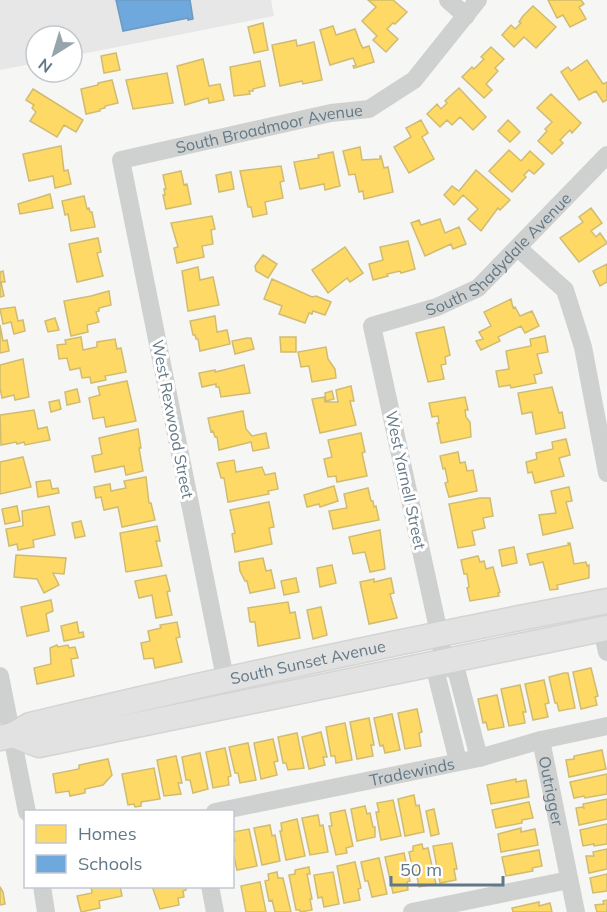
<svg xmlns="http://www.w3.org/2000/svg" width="607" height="912" font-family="Mulish,sans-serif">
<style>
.built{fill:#e6e7e6}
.homes{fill:#ffd966;stroke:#d0bc70;stroke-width:1.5}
.schools{fill:#6fa8dc;stroke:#6b9ac2;stroke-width:1.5}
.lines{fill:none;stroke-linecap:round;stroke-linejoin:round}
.major-casing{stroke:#d3d4d3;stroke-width:27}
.minor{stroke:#cfd1d1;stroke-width:18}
.major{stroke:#e2e2e3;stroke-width:24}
.labels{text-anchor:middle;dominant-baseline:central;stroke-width:6;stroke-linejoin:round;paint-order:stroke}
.street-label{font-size:16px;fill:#637886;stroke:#fff}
</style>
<rect width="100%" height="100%" fill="#f6f6f4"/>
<path class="built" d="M 0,0 L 271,0 L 274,16 L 72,56 L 72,36 L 36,36 L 36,63 L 0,70 Z"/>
<path class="homes" d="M 368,0 L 393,0 L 407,12 L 395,24 L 393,23 L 387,29 L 398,39 L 386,52 L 373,40 L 377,36 L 362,21 L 376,7 Z
M 548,0 L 581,0 L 584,4 L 579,7 L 586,19 L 570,27 L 563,15 L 557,18 Z
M 533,6 L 556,27 L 536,48 L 524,37 L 514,47 L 502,35 L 511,25 L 515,29 L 521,23 L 519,22 L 523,16 Z
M 263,23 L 268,50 L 254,53 L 248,27 Z
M 333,26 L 336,35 L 355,29 L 361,45 L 363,48 L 369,46 L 374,62 L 354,68 L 353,66 L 356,65 L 353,58 L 330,65 L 320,30 Z
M 296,40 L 297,46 L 314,42 L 322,80 L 303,84 L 302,81 L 280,86 L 272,45 Z
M 491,47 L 504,59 L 495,68 L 498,71 L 486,84 L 492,90 L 484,98 L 462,77 L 472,67 L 474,69 L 484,59 L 481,57 Z
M 116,53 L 120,70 L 104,73 L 101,56 Z
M 203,59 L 209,86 L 220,84 L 224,100 L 209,103 L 208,98 L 185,105 L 177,66 Z
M 587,60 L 603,84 L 607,82 L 607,100 L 603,102 L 596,91 L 579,100 L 561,72 L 568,67 L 571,71 Z
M 260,61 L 265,86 L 253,89 L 253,91 L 249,91 L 250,94 L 234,96 L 230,67 Z
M 167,73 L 173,103 L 133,109 L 126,80 Z
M 112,80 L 118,103 L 105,106 L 105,108 L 100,109 L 100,111 L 86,114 L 81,89 L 98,85 L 98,83 Z
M 459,88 L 486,117 L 473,130 L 460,117 L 452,125 L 447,120 L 440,127 L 427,114 L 437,104 L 441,109 L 447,103 L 445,101 L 449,97 Z
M 33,89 L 83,120 L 76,132 L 64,125 L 57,137 L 30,121 L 36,112 L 32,108 L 34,105 L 26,100 Z
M 551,94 L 581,123 L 572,133 L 570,130 L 560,140 L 563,143 L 552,154 L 538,141 L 547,131 L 545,129 L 552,122 L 537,108 Z
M 421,120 L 428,133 L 422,137 L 434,159 L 409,173 L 394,147 L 411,137 L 406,128 Z
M 508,120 L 520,132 L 510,142 L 498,131 Z
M 61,146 L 64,171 L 68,170 L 71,184 L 55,188 L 53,176 L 29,181 L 23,154 Z
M 360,147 L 362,160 L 380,159 L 380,156 L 381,156 L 384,168 L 388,167 L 393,192 L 364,199 L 363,191 L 359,192 L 355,174 L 349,175 L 343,151 Z
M 509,150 L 521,161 L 530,151 L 544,164 L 534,174 L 529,170 L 524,175 L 526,177 L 512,192 L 489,171 Z
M 333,152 L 340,186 L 325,190 L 324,184 L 300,189 L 294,162 L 319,158 L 318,155 Z
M 281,166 L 284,181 L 280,182 L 283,198 L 265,202 L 267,214 L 253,217 L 251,207 L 248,207 L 240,171 Z
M 476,170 L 510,200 L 500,210 L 498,208 L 481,231 L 468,219 L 478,209 L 463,195 L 454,205 L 444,195 L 452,186 L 459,191 Z
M 181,171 L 184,185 L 187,184 L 191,204 L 166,209 L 163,195 L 165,195 L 164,189 L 166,189 L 163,175 Z
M 231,172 L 234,189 L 219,192 L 216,175 Z
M 50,194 L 53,208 L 20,214 L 18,204 Z
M 84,196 L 87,209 L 89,208 L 90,212 L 92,212 L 95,227 L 71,231 L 68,214 L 65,215 L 62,201 Z
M 591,208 L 602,223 L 591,231 L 596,237 L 600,233 L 607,243 L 579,262 L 560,238 L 583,222 L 579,217 Z
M 212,216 L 215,229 L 211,230 L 213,244 L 202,246 L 204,257 L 177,263 L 174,248 L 178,247 L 171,223 Z
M 440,219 L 445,233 L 459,227 L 466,244 L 453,249 L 451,244 L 425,256 L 411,223 L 419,220 L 421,225 Z
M 98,238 L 101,252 L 97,253 L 103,276 L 77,282 L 69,244 Z
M 408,241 L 415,269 L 401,273 L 400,271 L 387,274 L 388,276 L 373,280 L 369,264 L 383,260 L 380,247 Z
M 345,247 L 363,273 L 350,282 L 347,278 L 328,293 L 312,270 Z
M 263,255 L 277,264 L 268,278 L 256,271 L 255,266 Z
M 607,264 L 607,282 L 600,286 L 593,271 Z
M 198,267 L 200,280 L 213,277 L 219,305 L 188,311 L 182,271 Z
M 3,271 L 5,282 L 1,282 L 4,296 L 0,297 L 0,272 Z
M 272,279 L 312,297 L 316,296 L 331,302 L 325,315 L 313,311 L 312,314 L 309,313 L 305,323 L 279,314 L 282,306 L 264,299 Z
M 109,291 L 111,305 L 99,308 L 99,311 L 96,312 L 99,322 L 87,325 L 88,332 L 71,336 L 64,301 L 91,296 Z
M 511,299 L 513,308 L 515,307 L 520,316 L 532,311 L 539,326 L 525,333 L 521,326 L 498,337 L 500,341 L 481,350 L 476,341 L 483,339 L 479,332 L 491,326 L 484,312 Z
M 15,307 L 18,321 L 23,320 L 25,331 L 14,334 L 11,322 L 3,324 L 0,309 Z
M 215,316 L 217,332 L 227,330 L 230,344 L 200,351 L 198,339 L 196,339 L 195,335 L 193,335 L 190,321 Z
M 55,318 L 59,330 L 48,332 L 45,321 Z
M 0,325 L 3,341 L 7,340 L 9,351 L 0,353 Z
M 444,327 L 450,355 L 445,357 L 446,364 L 441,365 L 444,379 L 428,382 L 416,333 Z
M 545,336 L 548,352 L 537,354 L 542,373 L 534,375 L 536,383 L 511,388 L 510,385 L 499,387 L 496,371 L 509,369 L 506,351 L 531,346 L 530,339 Z
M 81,337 L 83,350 L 97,347 L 97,342 L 115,339 L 117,349 L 121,348 L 126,372 L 105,376 L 106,380 L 91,383 L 90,377 L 82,378 L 80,368 L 70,370 L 67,358 L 59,359 L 57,345 L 66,344 L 65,340 Z
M 280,337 L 296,337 L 296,352 L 281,352 Z
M 247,338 L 251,338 L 254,349 L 235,354 L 232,341 Z
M 326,347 L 328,359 L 335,369 L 336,378 L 312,382 L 309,366 L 301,367 L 298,352 Z
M 23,359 L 29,397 L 15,400 L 14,395 L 2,398 L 0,388 L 0,365 Z
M 244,365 L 250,393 L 221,397 L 219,387 L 216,387 L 216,384 L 202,387 L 199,373 L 215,370 L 215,372 Z
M 127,381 L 136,421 L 106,427 L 104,417 L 93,419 L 89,398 L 100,395 L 98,387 Z
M 351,386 L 354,401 L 350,401 L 356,425 L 320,433 L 312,399 L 324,397 L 325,402 L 338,402 L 336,390 Z
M 552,387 L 559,413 L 562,412 L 565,428 L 536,434 L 532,412 L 522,414 L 518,393 Z
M 77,389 L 80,402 L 67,405 L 65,392 Z
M 332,391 L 334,399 L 326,401 L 325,393 Z
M 465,397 L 468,410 L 465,410 L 466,417 L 470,422 L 471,437 L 441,443 L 437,423 L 439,423 L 438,416 L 432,417 L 429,403 Z
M 59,400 L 61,409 L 51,412 L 49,402 Z
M 34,410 L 38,429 L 47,427 L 50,440 L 25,445 L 24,442 L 17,444 L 16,442 L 1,445 L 0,415 Z
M 243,411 L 246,429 L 252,436 L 266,433 L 269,448 L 253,451 L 251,442 L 219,450 L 217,437 L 215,437 L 213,431 L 211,432 L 208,418 Z
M 138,429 L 141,448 L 139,448 L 143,471 L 126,475 L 124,466 L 95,472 L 92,456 L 102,454 L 99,438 Z
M 361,433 L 365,452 L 362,453 L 367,476 L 337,482 L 336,476 L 328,477 L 324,459 L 332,457 L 328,440 Z
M 566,439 L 570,455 L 559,458 L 564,476 L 535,483 L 532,472 L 528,473 L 526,462 L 537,459 L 536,453 L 553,449 L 552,442 Z
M 458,452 L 460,463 L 465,462 L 467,471 L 473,470 L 477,491 L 449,497 L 445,483 L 448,482 L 445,468 L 443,469 L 440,456 Z
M 23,457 L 31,487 L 0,494 L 0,462 Z
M 234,460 L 236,472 L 262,467 L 265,475 L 275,473 L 278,489 L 268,491 L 269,494 L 228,502 L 224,478 L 221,478 L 217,463 Z
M 146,477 L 149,503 L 151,503 L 155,520 L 122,527 L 118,507 L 104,510 L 101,497 L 96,498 L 94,487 L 110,484 L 111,491 L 126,488 L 124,481 Z
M 50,480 L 52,489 L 58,488 L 59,493 L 38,497 L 36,482 Z
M 334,486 L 338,501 L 320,507 L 319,504 L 307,507 L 304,495 Z
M 569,487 L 572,501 L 566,502 L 573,528 L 543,535 L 539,515 L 556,513 L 551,491 Z
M 368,488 L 371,501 L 373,501 L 374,507 L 376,506 L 379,520 L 333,529 L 329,511 L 347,508 L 344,494 Z
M 480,498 L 490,498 L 493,516 L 483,518 L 485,528 L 472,531 L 475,545 L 458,548 L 449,504 Z
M 269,502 L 274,527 L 269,528 L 272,544 L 235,552 L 232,534 L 235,533 L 230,510 Z
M 17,506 L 20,521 L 5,524 L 2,509 Z
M 49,506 L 55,535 L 33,540 L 34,547 L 18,550 L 17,544 L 9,546 L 6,529 L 23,526 L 22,511 Z
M 81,521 L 85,536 L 75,538 L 72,523 Z
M 157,526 L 160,541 L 156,541 L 162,566 L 126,572 L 120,533 Z
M 380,530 L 385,569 L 370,572 L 365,552 L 353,554 L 349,537 Z
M 568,543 L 570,543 L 574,564 L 586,562 L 587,566 L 589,565 L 589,578 L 557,585 L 558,589 L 550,590 L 543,562 L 530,565 L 527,554 L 569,545 Z
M 514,547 L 517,563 L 502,566 L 499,550 Z
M 16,555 L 66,558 L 64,574 L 53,573 L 59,585 L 44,593 L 37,579 L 14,577 Z
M 478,556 L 480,562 L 484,561 L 486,569 L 493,567 L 500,592 L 498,593 L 499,596 L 470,601 L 467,588 L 469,587 L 467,574 L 464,574 L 461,560 Z
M 263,558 L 266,571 L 271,570 L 275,588 L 250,593 L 247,581 L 245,581 L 240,571 L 239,562 Z
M 332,565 L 336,583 L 320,587 L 317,568 Z
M 166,575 L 170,591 L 167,592 L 172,615 L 156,618 L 152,595 L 139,598 L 135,581 Z
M 296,578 L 299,592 L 284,595 L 281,581 Z
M 391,578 L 394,593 L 390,594 L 397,618 L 369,624 L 360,582 L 374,579 L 374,582 Z
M 51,600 L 53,611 L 46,614 L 49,631 L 27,636 L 21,607 Z
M 288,602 L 290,613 L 295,612 L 300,638 L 258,646 L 255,622 L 250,622 L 248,608 Z
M 321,607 L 327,635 L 313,639 L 307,610 Z
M 77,622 L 79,633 L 83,632 L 84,637 L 64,641 L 61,626 Z
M 177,622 L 180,637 L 176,638 L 182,662 L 155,668 L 153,658 L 144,659 L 141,643 L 150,641 L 148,631 L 161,628 L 160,625 Z
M 57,645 L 58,647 L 68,645 L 69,648 L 75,647 L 78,658 L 71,659 L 74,676 L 37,684 L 34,668 L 51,664 L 50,648 Z
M 591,668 L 598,696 L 595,697 L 597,705 L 581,709 L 573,672 Z
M 564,673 L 568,673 L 575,708 L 559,711 L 557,703 L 555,703 L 549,677 Z
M 544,680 L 549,703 L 545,704 L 548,717 L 533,720 L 525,684 Z
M 520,685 L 526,712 L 523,712 L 525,723 L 509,726 L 501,689 Z
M 497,695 L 504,727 L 488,730 L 486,722 L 483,723 L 478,699 Z
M 417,709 L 422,732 L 419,733 L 421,746 L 405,749 L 398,713 Z
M 392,714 L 400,750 L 385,753 L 383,745 L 380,746 L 374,718 Z
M 369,718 L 374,745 L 371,745 L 373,756 L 357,759 L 350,722 Z
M 345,723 L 352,760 L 336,763 L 335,756 L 331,756 L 326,727 Z
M 321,732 L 327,757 L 323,757 L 325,765 L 309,769 L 302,737 Z
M 297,733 L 304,768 L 288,770 L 286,763 L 283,763 L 278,737 Z
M 273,739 L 278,761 L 274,762 L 277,775 L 261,779 L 254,743 Z
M 248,743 L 256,780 L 240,783 L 238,773 L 235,773 L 229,747 Z
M 225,748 L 231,776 L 228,777 L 229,785 L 213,788 L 206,752 Z
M 602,750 L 606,769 L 569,777 L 566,760 L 574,759 L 574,756 Z
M 200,753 L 208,789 L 193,793 L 190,780 L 186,780 L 182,757 Z
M 176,756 L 182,783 L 178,783 L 181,794 L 164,796 L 157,760 Z
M 108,759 L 112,775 L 103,785 L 85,789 L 85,793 L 70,796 L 69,791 L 56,793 L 53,774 L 79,769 L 79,765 Z
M 154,768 L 160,799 L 141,802 L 141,806 L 135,807 L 134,804 L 128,805 L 122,774 Z
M 607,774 L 607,794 L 585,798 L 584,796 L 574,798 L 570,782 Z
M 516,779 L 516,782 L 526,780 L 529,797 L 491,804 L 487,785 Z
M 414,795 L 416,806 L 419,805 L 424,832 L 405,836 L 398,799 Z
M 607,799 L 607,819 L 579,825 L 576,808 L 582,807 L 584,808 L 583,804 Z
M 393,800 L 401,836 L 381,840 L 376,812 L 379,812 L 377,803 Z
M 529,802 L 533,818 L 522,820 L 522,823 L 496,828 L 492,810 Z
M 365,806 L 367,814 L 370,813 L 373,827 L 375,827 L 375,837 L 357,841 L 351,809 Z
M 434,809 L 439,834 L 431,836 L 426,811 Z
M 345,810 L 353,846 L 346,848 L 347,853 L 336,855 L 329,826 L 332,826 L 330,813 Z
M 318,815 L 320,826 L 323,825 L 328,852 L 310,855 L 302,818 Z
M 297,819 L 305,856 L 286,860 L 280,831 L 282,831 L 281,823 Z
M 607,824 L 607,844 L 594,846 L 594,844 L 583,846 L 580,830 Z
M 270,825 L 272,836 L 275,835 L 280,861 L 262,865 L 254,828 Z
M 521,828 L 521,832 L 535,829 L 538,845 L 501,852 L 498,834 Z
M 249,829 L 257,866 L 237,870 L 232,848 L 232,842 L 235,841 L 233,832 Z
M 452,843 L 457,869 L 454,869 L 456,880 L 440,883 L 433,846 Z
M 422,844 L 423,849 L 428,848 L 436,884 L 419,887 L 416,871 L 413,871 L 409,852 L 413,851 L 413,846 Z
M 607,849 L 607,869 L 589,873 L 586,856 L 594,856 L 593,852 Z
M 539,850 L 542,866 L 532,868 L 533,871 L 506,876 L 502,857 Z
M 404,853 L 410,881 L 407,882 L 408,890 L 393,893 L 385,857 Z
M 379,858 L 387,894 L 372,897 L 368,881 L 365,881 L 361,862 Z
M 355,862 L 361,888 L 358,889 L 360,900 L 344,903 L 337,866 Z
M 309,867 L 310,874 L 307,874 L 312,899 L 310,899 L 312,910 L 300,912 L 300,910 L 296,910 L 289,875 L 295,874 L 295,870 Z
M 277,872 L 278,878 L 283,878 L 291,912 L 275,912 L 272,900 L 269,901 L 265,881 L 269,880 L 268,874 Z
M 333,872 L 339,904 L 324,907 L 322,897 L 318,898 L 314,875 Z
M 607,874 L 607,891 L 593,893 L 590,878 Z
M 260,882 L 266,912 L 246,912 L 241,886 Z
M 91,886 L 120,886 L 122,896 L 99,901 L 100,908 L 81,912 L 77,896 L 92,893 Z
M 152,886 L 186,886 L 186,890 L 183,891 L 184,897 L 178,898 L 179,905 L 160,909 Z
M 0,887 L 3,892 L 5,904 L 0,905 Z
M 607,900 L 607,912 L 597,912 L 595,905 L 604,904 L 603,901 Z
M 539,902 L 539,906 L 550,903 L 552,912 L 513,912 L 512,908 Z"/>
<path class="schools" d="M 116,0 L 190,0 L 193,19 L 188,20 L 188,18 L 123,31 Z"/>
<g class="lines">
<defs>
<g id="major">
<path d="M 13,735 L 39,745 L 607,628"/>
<path id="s5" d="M 0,738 L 13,735 L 30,725 C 221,679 414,638 607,601"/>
</g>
</defs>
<use href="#major" class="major-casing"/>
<g class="minor">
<path d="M 448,0 L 466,16"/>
<path d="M 518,248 L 565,290 L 583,347 L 607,473"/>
<path d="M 602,629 L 607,652"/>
<path d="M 444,662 L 457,673 L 479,758"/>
<path d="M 0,676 L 27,812"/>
<path id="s1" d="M 225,678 L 121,160 L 331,113 L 369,109 L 414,80 L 478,0"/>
<path id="s2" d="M 541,740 L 576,912"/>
<path id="s3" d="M 458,761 L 437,677 L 444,662 L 439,633 L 372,326 L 437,307 L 478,288 L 607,155"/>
<path id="s4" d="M 215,812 L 479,758 L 541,740 L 607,726"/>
<path d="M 42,886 L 46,912"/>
<path d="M 210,886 L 215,912"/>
<path d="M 412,912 L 569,880"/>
</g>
<use href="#major" class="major"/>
</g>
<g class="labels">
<g class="street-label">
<text stroke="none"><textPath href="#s1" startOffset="680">South Broadmoor Avenue</textPath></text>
<text stroke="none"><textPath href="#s3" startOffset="596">South Shadydale Avenue</textPath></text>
<text transform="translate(173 419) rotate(79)">West Rexwood Street</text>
<text transform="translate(406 480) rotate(78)">West Yarnell Street</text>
<text stroke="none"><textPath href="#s5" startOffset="318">South Sunset Avenue</textPath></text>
<text stroke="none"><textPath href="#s4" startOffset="201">Tradewinds</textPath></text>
<text stroke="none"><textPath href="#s2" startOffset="52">Outrigger</textPath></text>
</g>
</g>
<rect x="24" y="810" width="210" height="78" fill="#ffffff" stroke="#c1c9cf" stroke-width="1.5"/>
<rect x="36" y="825" width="30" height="18" fill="#ffd966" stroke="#c1c9cf" stroke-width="1.5"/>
<text x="78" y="840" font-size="18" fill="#637886">Homes</text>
<rect x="36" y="855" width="30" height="18" fill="#6fa8dc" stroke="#c1c9cf" stroke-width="1.5"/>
<text x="78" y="870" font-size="18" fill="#637886">Schools</text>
<g transform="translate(54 54) rotate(217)"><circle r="28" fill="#ffffff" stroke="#c1c9cf" stroke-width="1.5"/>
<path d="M0-4.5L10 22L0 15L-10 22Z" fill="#96a4ac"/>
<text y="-9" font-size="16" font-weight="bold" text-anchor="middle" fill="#637886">N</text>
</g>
<path d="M391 876v9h112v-9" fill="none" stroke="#637886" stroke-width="3"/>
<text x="400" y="876" font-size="18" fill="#637886" stroke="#ffffff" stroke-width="4.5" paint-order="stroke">50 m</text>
</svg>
